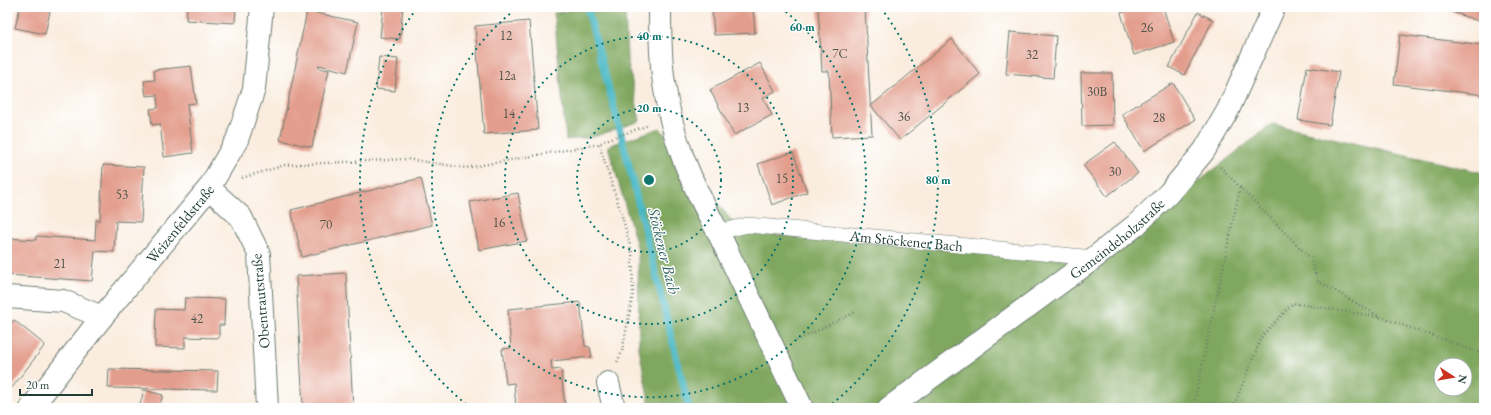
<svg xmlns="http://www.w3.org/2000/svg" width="1491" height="415" font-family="'EB Garamond',serif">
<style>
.forest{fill:#80a75f;stroke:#50724a;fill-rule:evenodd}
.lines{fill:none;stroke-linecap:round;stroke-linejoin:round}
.stream{stroke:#4ab8c4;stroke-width:7}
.building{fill:#e39d8c}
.service-casing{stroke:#6c7b70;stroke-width:16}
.minor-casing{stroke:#6c7b70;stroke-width:24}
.path{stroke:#6c7b70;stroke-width:2.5;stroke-dasharray:1 3;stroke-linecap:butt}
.service{stroke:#fff;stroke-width:15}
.minor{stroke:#fff;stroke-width:22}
.ring{fill:none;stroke:#0f766e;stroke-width:2;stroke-dasharray:2 4}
.labels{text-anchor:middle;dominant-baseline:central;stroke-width:3;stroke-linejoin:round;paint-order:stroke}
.number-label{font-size:13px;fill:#50554a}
.street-label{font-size:15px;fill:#1f3d34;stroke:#fff}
.water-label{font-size:16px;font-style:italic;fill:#2c625f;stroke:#fff}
.centre{fill:#0f766e;stroke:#fff;stroke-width:2}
.ring-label{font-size:12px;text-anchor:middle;font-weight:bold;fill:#0f766e;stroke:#fff;stroke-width:3;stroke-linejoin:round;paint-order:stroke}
</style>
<rect width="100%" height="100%" fill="#fff"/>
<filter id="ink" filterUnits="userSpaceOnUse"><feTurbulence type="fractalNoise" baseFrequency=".025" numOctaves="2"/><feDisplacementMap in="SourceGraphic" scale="8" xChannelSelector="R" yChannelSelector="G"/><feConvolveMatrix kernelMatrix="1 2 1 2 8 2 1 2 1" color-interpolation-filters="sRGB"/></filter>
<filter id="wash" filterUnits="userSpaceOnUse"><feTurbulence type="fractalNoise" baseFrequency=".012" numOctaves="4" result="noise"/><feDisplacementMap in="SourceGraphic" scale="16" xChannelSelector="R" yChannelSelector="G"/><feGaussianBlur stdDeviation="0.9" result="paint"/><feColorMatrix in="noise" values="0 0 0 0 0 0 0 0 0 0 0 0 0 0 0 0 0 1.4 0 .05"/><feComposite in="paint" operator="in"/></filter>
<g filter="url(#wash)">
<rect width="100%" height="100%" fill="#faeddf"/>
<path class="forest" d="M 569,7 L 625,7 L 627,58 L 640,121 L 593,137 L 566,140 L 554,13 L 569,11 Z
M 1272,124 L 1484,173 L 1484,408 L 650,408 L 639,348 L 638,250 L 608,146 L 660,128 L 740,232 L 1106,262 L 1184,193 ZM 1441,365 L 1465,365 L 1465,389 L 1441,389 Z"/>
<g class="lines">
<path class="stream" d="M 587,7 L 621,134 L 689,408"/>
</g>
<g id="blocks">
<path class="building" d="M 20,7 L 51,7 L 45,34 L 15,28 Z
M 187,7 L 236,7 L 235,23 L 186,20 Z
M 383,7 L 403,7 L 400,39 L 380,37 Z
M 712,7 L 753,7 L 755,33 L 714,35 Z
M 818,7 L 865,7 L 872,135 L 832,137 L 829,71 L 822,71 Z
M 1139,7 L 1163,7 L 1174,42 L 1134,55 L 1121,13 Z
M 1438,7 L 1484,7 L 1484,23 Z
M 307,11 L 358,22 L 347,72 L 319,65 L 319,68 L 329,70 L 312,147 L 280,140 Z
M 1198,12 L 1213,20 L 1184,75 L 1169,67 Z
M 529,21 L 538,130 L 484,134 L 475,26 Z
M 1010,32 L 1056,36 L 1053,78 L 1006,74 Z
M 1400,35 L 1484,45 L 1484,95 L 1394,84 Z
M 952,39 L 980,74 L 900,140 L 871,106 Z
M 379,57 L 398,59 L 395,91 L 376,89 Z
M 760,63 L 775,91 L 763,98 L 772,115 L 734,135 L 710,90 Z
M 191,66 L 196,103 L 187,104 L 193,153 L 164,157 L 160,124 L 152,125 L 150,109 L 158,108 L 157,95 L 146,96 L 144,81 L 155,80 L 154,70 Z
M 1307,67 L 1339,72 L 1330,125 L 1298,120 Z
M 1081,73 L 1112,73 L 1113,125 L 1082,126 Z
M 1173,83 L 1195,120 L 1144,151 L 1122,114 Z
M 1115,142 L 1138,173 L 1107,196 L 1083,165 Z
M 793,152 L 807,192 L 772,205 L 758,164 Z
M 103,165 L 144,167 L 141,222 L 116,221 L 114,252 L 95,251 L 92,281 L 7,275 L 7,238 L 36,240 L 36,236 L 95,240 L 96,220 L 100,220 Z
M 421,178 L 432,225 L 302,257 L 291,210 Z
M 518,193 L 527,241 L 479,250 L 470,202 Z
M 346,273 L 353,408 L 303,408 L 296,276 Z
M 185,298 L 225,299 L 224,325 L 219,325 L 219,338 L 185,337 L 185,348 L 155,347 L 156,309 L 184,310 Z
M 580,302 L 585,346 L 590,347 L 592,357 L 551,361 L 552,370 L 561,369 L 565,408 L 516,408 L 514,383 L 506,384 L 502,349 L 511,348 L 508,309 Z
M 14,320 L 45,345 L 7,394 L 7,324 L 9,326 Z
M 109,369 L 218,371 L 217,390 L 108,388 Z
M 144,390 L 163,395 L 159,408 L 139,408 Z"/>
</g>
</g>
<g filter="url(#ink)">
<use href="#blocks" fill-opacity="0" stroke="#6c7b70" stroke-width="1"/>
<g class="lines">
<defs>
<g id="service">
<path id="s1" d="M 718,232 L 748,225 L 1094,258"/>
</g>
<g id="minor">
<path d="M 660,7 C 660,32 660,58 664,83 C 671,137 692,185 718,232 L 802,408"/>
<path d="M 209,188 L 241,217 L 259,254 L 267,408"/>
<path d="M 7,297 L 63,301 L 102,317"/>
<path d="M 608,383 L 614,408"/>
<path id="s2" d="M 31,408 L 102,317 L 209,188 L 237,140 L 254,89 L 262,7"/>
<path id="s3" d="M 889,408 L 1094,258 L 1136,225 L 1169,193 L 1204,151 L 1217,129 L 1228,110 L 1274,7"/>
</g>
</defs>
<use href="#service" class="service-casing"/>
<use href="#minor" class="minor-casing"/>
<path class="path" d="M 599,144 L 622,216 L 632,253 L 633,294 L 622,352 L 617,362
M 1220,167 L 1310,258 L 1318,281 L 1380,317 L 1484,354
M 242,178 L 285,165 L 407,159 L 466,168 L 599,144 L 606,140 L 649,125
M 796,341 L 855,312
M 1193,408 L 1240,188
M 1233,408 L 1262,336 L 1293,303 L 1379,317"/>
<use href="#service" class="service"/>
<use href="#minor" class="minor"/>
</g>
</g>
<g class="ring">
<circle cx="649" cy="180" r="72"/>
<circle cx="649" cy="180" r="144"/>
<path d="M781 8A217 217 0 1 1 517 8"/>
<path d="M471 408A289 289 0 0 1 417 8M881 8A289 289 0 0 1 827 408"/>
</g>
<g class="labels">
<g class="number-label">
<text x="1147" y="27">26</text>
<text x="506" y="35">12</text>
<text x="840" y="53">7C</text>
<text x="1032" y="54">32</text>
<text x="507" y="75">12a</text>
<text x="1097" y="91">30B</text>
<text x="743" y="107">13</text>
<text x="509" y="113">14</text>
<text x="904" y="116">36</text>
<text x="1159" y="117">28</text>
<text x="1115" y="171">30</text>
<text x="782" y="178">15</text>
<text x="122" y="194">53</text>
<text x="499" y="222">16</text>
<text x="326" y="224">70</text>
<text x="60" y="263">21</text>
<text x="197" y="318">42</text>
</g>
<g class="street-label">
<text stroke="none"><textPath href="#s2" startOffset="237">Weizenfeldstraße</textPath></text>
<text stroke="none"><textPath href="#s3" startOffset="284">Gemeindeholzstraße</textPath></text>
<text stroke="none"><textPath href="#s1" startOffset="190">Am Stöckener Bach</textPath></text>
<text transform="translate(260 301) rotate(-95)">Obentrautstraße</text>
</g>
<g class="water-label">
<text transform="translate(664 251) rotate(76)">Stöckener Bach</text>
</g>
</g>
<circle cx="649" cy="180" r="6" class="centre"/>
<g class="ring-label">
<text x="802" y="31">60 m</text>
<text x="649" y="40">40 m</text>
<text x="649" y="112">20 m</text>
<text x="938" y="184">80 m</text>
</g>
<rect width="1491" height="415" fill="none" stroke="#fff" stroke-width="24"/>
<g transform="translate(1453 377) rotate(102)"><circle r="19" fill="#ffffff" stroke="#a5b1ae"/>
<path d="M0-3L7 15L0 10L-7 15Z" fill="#c8321e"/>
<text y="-6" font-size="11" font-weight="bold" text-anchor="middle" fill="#1f3d34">N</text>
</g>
<path d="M20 389v6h72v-6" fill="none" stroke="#1f3d34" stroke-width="2"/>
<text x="26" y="389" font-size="12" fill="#1f3d34" stroke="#ffffff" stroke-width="3" paint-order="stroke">20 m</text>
</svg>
